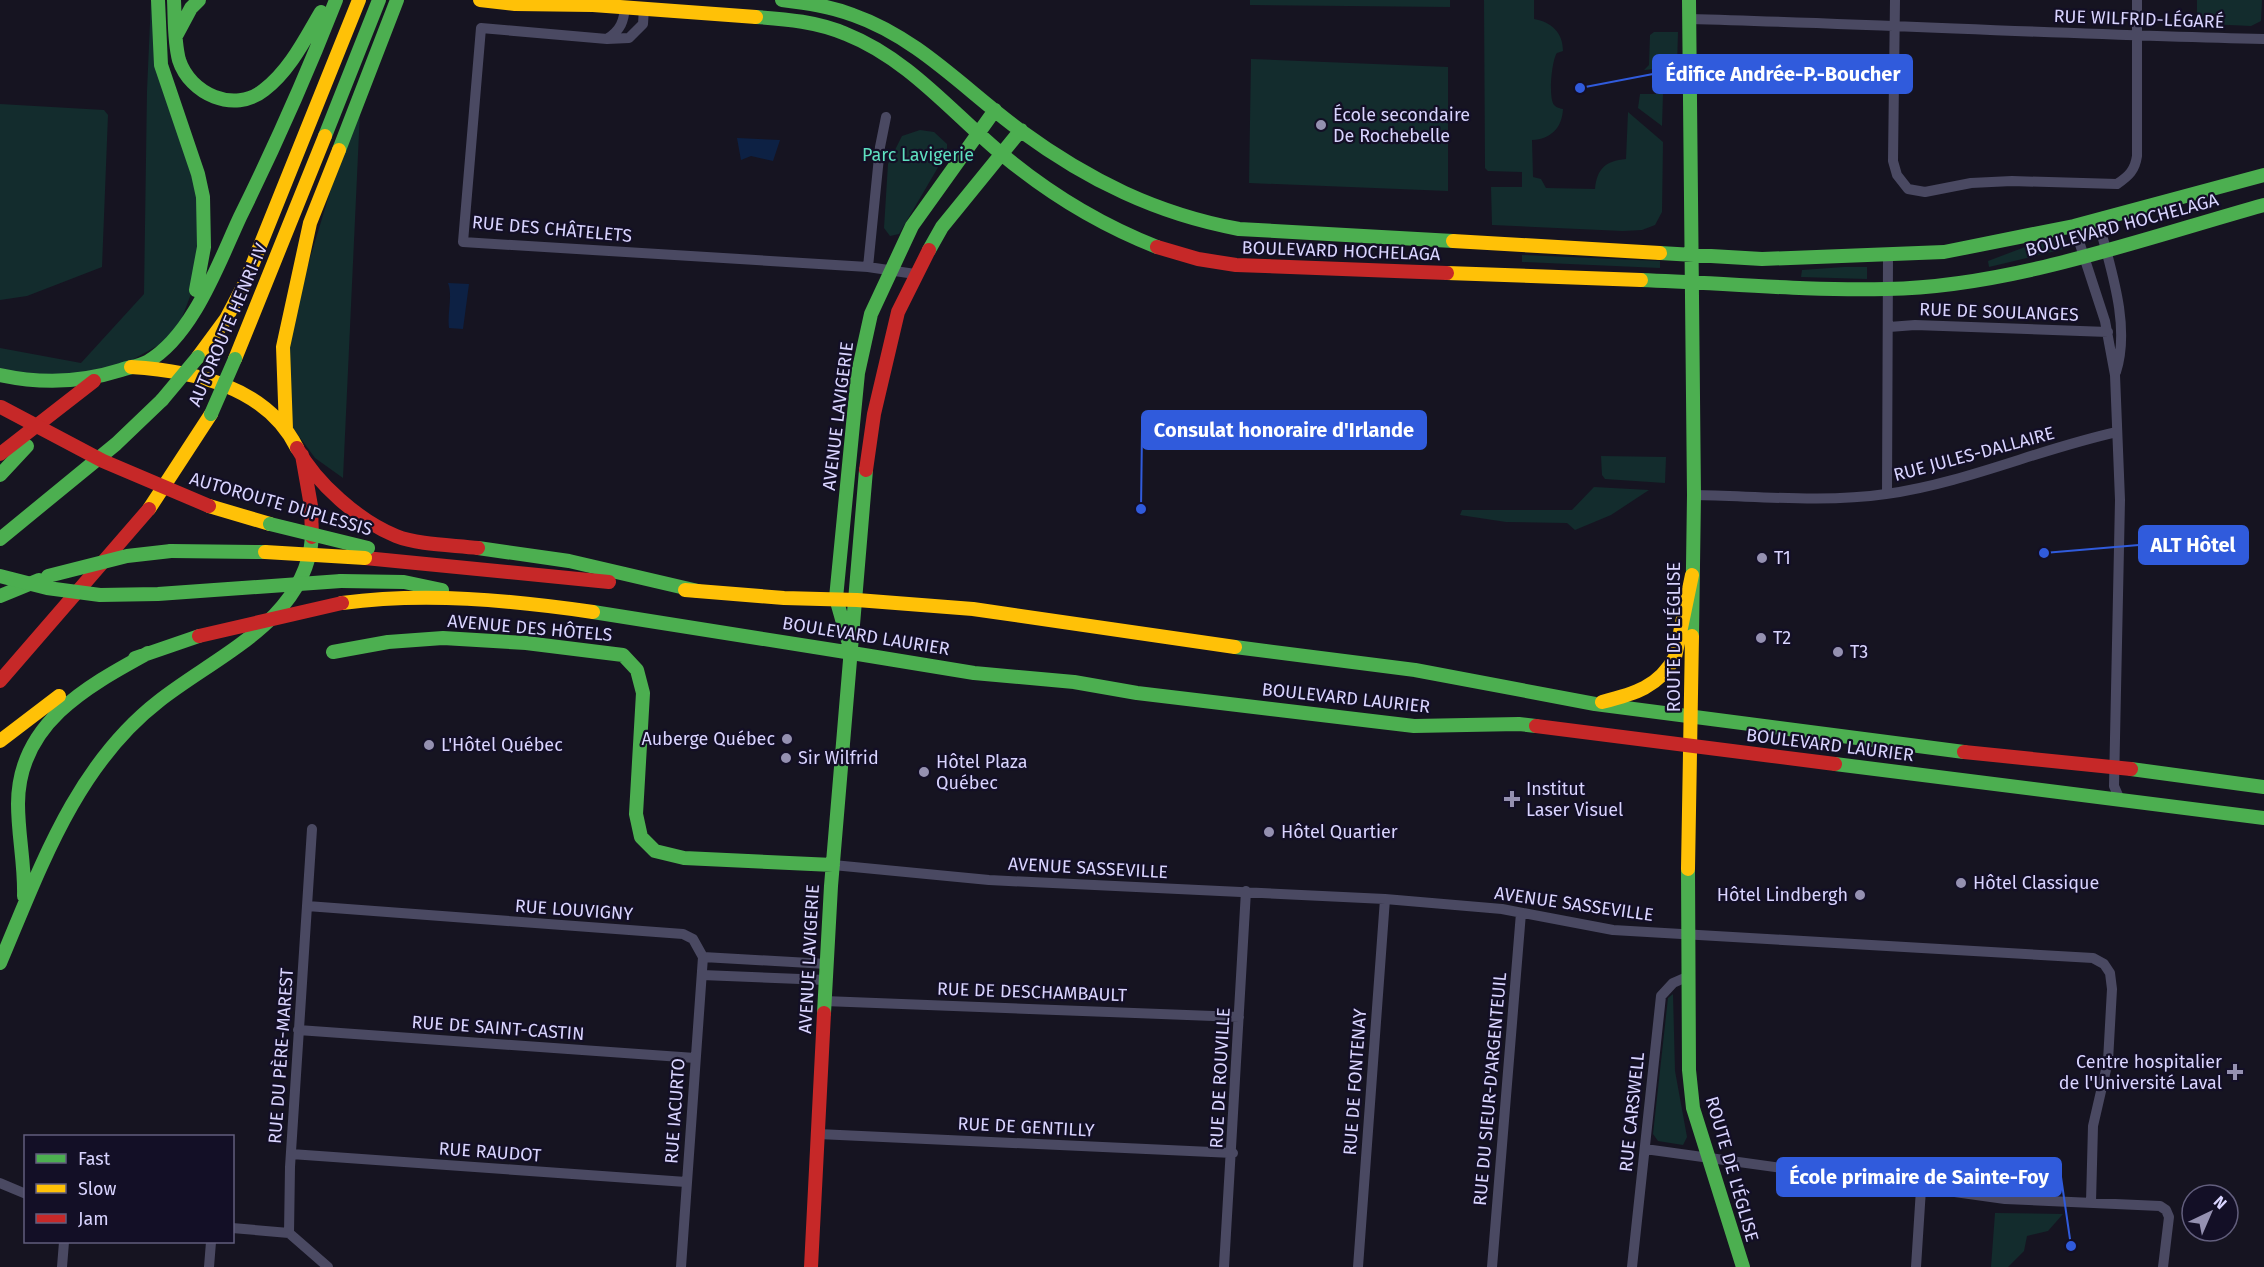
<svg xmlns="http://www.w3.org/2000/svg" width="2264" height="1267" font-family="'Fira Sans',sans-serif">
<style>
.green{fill:#132c2d}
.water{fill:#0d2144}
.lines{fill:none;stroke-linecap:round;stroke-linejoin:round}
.street{stroke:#4a4962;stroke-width:10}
.fast{stroke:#4caf50;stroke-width:14}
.slow{stroke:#ffc107;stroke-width:14}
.jam{stroke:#c62828;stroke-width:14}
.fast-bridge{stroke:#4caf50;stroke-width:14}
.slow-bridge{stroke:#ffc107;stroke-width:14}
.jam-bridge{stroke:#c62828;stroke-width:14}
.poi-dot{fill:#9591b1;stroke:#130f26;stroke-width:2}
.labels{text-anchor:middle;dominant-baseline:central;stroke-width:4.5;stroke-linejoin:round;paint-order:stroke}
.street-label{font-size:18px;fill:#d9d4ff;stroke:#130f26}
.poi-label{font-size:18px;fill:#d9d4ff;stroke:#130f26;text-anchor:start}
.park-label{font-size:18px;fill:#5fe0c0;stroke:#130f26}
.leader{fill:none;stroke:#305bdc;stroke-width:2}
.callout-dot{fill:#305bdc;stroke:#130f26;stroke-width:2}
.callout{fill:#305bdc;stroke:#305bdc;stroke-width:2}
.callout-label{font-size:20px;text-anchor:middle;font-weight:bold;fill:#fff}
</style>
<rect width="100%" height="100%" fill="#161421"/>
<path class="green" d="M 151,0 L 198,174 L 202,265 L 175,336 L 96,380 L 0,375 L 0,348 L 81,363 L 144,294 L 147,91 Z
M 1250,0 L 1450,0 L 1450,7 L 1250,5 Z
M 1484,0 L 1534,0 L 1534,19 C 1552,22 1563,33 1563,51 L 1557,53 C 1552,59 1548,97 1554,105 C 1557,108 1559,108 1563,109 C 1562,128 1551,139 1532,140 L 1533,177 L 1541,179 L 1546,188 L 1595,189 C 1597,169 1605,161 1626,159 L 1628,112 L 1663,142 L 1662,212 L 1655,225 L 1642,230 L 1623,231 L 1492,225 L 1491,187 L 1522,187 L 1522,172 L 1488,171 L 1485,168 Z
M 2197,0 L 2262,0 L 2261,21 L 2251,26 L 2208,24 L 2204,28 L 2197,27 Z
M 1654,32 L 1678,32 L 1677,67 L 1644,70 L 1649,65 L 1650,35 Z
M 1251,59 L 1448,67 L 1448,191 L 1249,183 Z
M 361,90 L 343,478 L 315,458 L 293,428 L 283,347 Z
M 1640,94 L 1663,94 L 1662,126 L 1638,108 Z
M 0,104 L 104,110 L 108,115 L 102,267 L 27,296 L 0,300 Z
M 920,130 L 934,132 L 947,144 L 947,152 L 899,234 L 890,236 L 884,228 L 888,164 L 902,136 Z
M 2059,239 L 2066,239 L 2068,248 L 1989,267 L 1988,261 L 2025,247 Z
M 1522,255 L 1660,261 L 1660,268 L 1522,262 Z
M 1844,267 L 1867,267 L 1867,279 L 1801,277 L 1802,270 Z
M 1601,456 L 1666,457 L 1665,483 L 1605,479 L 1602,475 Z
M 1594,487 L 1649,490 L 1611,515 L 1575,530 L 1567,523 L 1506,522 L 1460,515 L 1462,510 L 1572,510 Z
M 1673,994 L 1675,1071 L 1687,1137 L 1683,1145 L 1658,1141 L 1653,1134 L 1668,998 Z
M 1995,1213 L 2063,1214 L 2048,1231 L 2027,1236 L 2024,1251 L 2008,1267 L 1991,1267 Z"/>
<path class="water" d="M 737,138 L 780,140 L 773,161 L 751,156 L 741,160 Z
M 448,283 L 469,284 L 463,329 L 449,328 C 447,313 453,296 448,283 Z"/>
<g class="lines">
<path class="street" d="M 1895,0 L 1893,161 L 1897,175 L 1908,189 L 1925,192 L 1971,183 L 2012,181 L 2117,184 C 2129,176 2135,170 2137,156 L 2137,0
M 644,8 L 643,24 L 629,38 L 607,39 L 481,28 L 463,242 L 868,267 L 915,274
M 1689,19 C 1881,24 2072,35 2264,39
M 607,39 C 621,30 624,21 625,6
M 2098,220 C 2110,267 2131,325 2116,372
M 2074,226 L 2105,321 L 2115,375 L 2120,500 L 2114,786 L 2120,800
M 868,267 L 880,147 L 886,117
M 1889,327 L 1915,325 L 2108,332
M 1887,494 L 1888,256
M 1694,495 C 1757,496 1824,503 1886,494 C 1965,483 2039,449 2117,432
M 833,865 L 989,880 L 1385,899 L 1502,909 L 1613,930 L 2093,958 L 2104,964 L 2110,973 L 2112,989 L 2108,1061 L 2093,1126 L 2091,1202
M 307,906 L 683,934 L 693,939 L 703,957 L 681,1267
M 703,957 L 827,964
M 702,975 L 826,980
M 824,1001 L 1239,1017
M 298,1030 L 695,1058
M 818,1134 L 1233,1153
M 1645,1149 L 2005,1199 L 2160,1206 L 2166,1210 L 2169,1217 L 2163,1267
M 291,1154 L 686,1182
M 0,1183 L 26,1194
M 232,1228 L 289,1233
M 289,1233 L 290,1167 L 312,829
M 289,1233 L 328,1267
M 62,1267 L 64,1242
M 209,1267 L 211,1242
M 1224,1267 L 1246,891
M 1358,1267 L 1385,899
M 1492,1267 L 1521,913
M 1632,1267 L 1661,996 L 1673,983 L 1689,976
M 1916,1267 L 1921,1189"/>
<path class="fast" d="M 158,0 L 161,65 L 198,174 L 203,197 L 204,247 L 196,290
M 174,0 C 175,20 174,41 179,60 C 190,94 234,114 264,90 C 290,70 305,39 321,12
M 782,0 C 806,3 830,6 853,15 C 919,38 966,91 1021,131 C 1088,180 1157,214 1239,229 L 1453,241
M 1689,0 L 1694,495 L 1692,636
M 756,17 C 787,19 818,22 846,34 C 909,59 953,114 1004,156 C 1051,195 1101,225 1157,247
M 176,36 L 191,8 L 199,0
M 325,136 L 379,0
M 339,150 L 397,0
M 929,250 L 942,227 L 1021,130
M 1660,253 L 1762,259 L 1944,252 L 2074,226 L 2264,175
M 1641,280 C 1723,283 1806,291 1887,289 C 2011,287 2145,238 2264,205
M 0,375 C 42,384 80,383 121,370 C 130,367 139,366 147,362 C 193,336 219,262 240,217 C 275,146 307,74 336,0
M 0,475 L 27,446
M 0,539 L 116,444 L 162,400
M 478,548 L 569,561 L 698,591
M 171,551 L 265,552
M 341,581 L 404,582 L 442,590
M 0,596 L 39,580
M 593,612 L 852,653
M 849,644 L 836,598 L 858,373 L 871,314 L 912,226 L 995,110
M 1235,647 L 1415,670 L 1595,704 L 1964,752
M 333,652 L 388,642 L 443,638 L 526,643 L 623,655 L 637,670 L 643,693 L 636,814 L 641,837 L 655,851 L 684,858 L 833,865
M 852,653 L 974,673 L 1074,682 L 1137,693 L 1414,726 L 1519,724 L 1536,726
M 135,658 L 199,636
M 1835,764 L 2264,818
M 2131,769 L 2264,787
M 1688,869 L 1689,1070 L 1693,1108 L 1743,1267
M 24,896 C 25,865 18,835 18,804 C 18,724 86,687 148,653
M 0,963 C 40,869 75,766 159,701 C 216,656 306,620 312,537
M 824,1013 L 831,886 L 866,470"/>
<path class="slow" d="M 480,0 L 515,4 L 593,5 L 756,17
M 1453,241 L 1660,253
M 1447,273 L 1641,280
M 198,357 L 226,319 L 245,283 L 359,0
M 235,359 L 325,136
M 131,367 C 193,371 266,386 297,448
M 286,429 L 283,347 L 310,223 L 339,150
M 209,506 L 270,524
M 149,509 L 211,414
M 685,590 L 784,598 L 857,600
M 857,600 L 973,609 L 1235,647
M 342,603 C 426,592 509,600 593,612
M 1602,702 C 1634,694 1659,687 1675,657 L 1692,575
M 0,741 L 59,696
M 1688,869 L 1692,636"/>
<path class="jam" d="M 1157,247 L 1198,259 L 1236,265 L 1447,273
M 297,448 C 316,483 359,521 396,536 C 418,545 454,545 478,548
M 0,454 L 94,381
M 302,455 L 311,506 L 312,537
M 866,470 L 874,414 L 898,312 L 929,250
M 365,558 L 609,582
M 0,681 L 149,509
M 1536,726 L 1835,764
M 1964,752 L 2131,769
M 811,1267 L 824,1013"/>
<path class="fast-bridge" d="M 162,400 L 198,357
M 211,414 L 235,359
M 270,524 L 368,548
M 0,576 L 47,588 L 100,595 L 158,594 L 341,581
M 48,576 L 127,556 L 171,551"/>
<path class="slow-bridge" d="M 265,552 L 365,558"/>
<path class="jam-bridge" d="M 1,407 L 103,461 L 209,506
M 199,636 L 342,603"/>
</g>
<g class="poi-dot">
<circle cx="1321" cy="125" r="6"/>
<circle cx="1762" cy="558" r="6"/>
<circle cx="1761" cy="638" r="6"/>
<circle cx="1838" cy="652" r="6"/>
<circle cx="787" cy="739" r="6"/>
<circle cx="429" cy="745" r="6"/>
<circle cx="786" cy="758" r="6"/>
<circle cx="924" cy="772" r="6"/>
<path d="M1509 790h6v6h6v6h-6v6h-6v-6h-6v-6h6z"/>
<circle cx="1269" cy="832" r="6"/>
<circle cx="1961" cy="883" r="6"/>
<circle cx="1860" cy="895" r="6"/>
<path d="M2232 1063h6v6h6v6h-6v6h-6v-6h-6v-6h6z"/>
</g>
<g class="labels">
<g class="street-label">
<text transform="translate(2139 19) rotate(2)">RUE WILFRID-LÉGARÉ</text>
<text transform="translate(2122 225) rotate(-15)">BOULEVARD HOCHELAGA</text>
<text transform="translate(552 229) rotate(5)">RUE DES CHÂTELETS</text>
<text transform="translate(1341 251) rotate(2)">BOULEVARD HOCHELAGA</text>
<text transform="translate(1999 312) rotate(2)">RUE DE SOULANGES</text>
<text transform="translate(228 325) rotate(-67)">AUTOROUTE HENRI-IV</text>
<text transform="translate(838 416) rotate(-83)">AVENUE LAVIGERIE</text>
<text transform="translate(1974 454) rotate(-15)">RUE JULES-DALLAIRE</text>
<text transform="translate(281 504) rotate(16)">AUTOROUTE DUPLESSIS</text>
<text transform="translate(530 628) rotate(5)">AVENUE DES HÔTELS</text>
<text transform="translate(866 636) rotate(9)">BOULEVARD LAURIER</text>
<text transform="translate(1674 637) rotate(-90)">ROUTE DE L'ÉGLISE</text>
<text transform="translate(1346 698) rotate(6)">BOULEVARD LAURIER</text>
<text transform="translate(1830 745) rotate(7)">BOULEVARD LAURIER</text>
<text transform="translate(1088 868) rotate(3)">AVENUE SASSEVILLE</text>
<text transform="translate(1574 904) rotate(8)">AVENUE SASSEVILLE</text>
<text transform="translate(574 910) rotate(4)">RUE LOUVIGNY</text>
<text transform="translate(809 959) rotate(-87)">AVENUE LAVIGERIE</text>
<text transform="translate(1032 992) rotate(2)">RUE DE DESCHAMBAULT</text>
<text transform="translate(498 1028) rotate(4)">RUE DE SAINT-CASTIN</text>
<text transform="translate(281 1056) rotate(-86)">RUE DU PÈRE-MAREST</text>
<text transform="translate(1220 1078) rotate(-87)">RUE DE ROUVILLE</text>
<text transform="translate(1355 1082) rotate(-86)">RUE DE FONTENAY</text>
<text transform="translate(1490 1089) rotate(-85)">RUE DU SIEUR-D'ARGENTEUIL</text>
<text transform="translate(675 1111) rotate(-86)">RUE IACURTO</text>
<text transform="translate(1632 1112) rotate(-84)">RUE CARSWELL</text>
<text transform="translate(1026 1127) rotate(3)">RUE DE GENTILLY</text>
<text transform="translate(490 1152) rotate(4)">RUE RAUDOT</text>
<text transform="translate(1732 1169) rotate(74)">ROUTE DE L'ÉGLISE</text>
</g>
<g class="poi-label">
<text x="1333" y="115">École secondaire<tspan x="1333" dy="21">De Rochebelle</tspan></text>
<text x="1774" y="558">T1</text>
<text x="1773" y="638">T2</text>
<text x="1850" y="652">T3</text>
<text x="775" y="739" text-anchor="end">Auberge Québec</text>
<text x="441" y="745">L'Hôtel Québec</text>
<text x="798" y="758">Sir Wilfrid</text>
<text x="936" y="762">Hôtel Plaza<tspan x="936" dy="21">Québec</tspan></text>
<text x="1526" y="789">Institut<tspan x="1526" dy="21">Laser Visuel</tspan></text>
<text x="1281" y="832">Hôtel Quartier</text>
<text x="1973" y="883">Hôtel Classique</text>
<text x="1848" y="895" text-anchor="end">Hôtel Lindbergh</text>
<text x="2222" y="1062" text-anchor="end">Centre hospitalier<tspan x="2222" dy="21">de l'Université Laval</tspan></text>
</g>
<g class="park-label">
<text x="918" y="155">Parc Lavigerie</text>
</g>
</g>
<path class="leader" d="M1580 88L1653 74M1141 509L1142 430M2044 553L2139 545M2071 1246L2061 1177"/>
<g class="callout-dot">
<circle cx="1580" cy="88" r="6"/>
<circle cx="1141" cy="509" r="6"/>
<circle cx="2044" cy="553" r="6"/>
<circle cx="2071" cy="1246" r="6"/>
</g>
<g class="callout">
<rect x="1653" y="55" width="259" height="38" rx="6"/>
<rect x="1142" y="411" width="284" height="38" rx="6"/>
<rect x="2139" y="526" width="109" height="38" rx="6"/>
<rect x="1777" y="1158" width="284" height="38" rx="6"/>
</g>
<g class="callout-label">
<text x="1783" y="81">Édifice Andrée-P.-Boucher</text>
<text x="1284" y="437">Consulat honoraire d'Irlande</text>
<text x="2193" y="552">ALT Hôtel</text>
<text x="1919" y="1184">École primaire de Sainte-Foy</text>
</g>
<rect x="24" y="1135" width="210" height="108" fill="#130f26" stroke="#625e7d" stroke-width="1.5"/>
<rect x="36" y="1154" width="30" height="9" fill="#4caf50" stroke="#625e7d" stroke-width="1.5"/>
<text x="78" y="1165" font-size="18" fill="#d9d4ff">Fast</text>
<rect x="36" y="1184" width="30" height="9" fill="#ffc107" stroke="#625e7d" stroke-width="1.5"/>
<text x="78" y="1195" font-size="18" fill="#d9d4ff">Slow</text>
<rect x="36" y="1214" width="30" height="9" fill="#c62828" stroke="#625e7d" stroke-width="1.5"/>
<text x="78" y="1225" font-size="18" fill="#d9d4ff">Jam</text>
<g transform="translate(2210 1213) rotate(44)"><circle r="28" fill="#130f26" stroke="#625e7d" stroke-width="1.5"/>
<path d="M0-4.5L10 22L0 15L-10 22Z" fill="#9591b1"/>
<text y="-9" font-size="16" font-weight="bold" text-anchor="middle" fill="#d9d4ff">N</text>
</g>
</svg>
